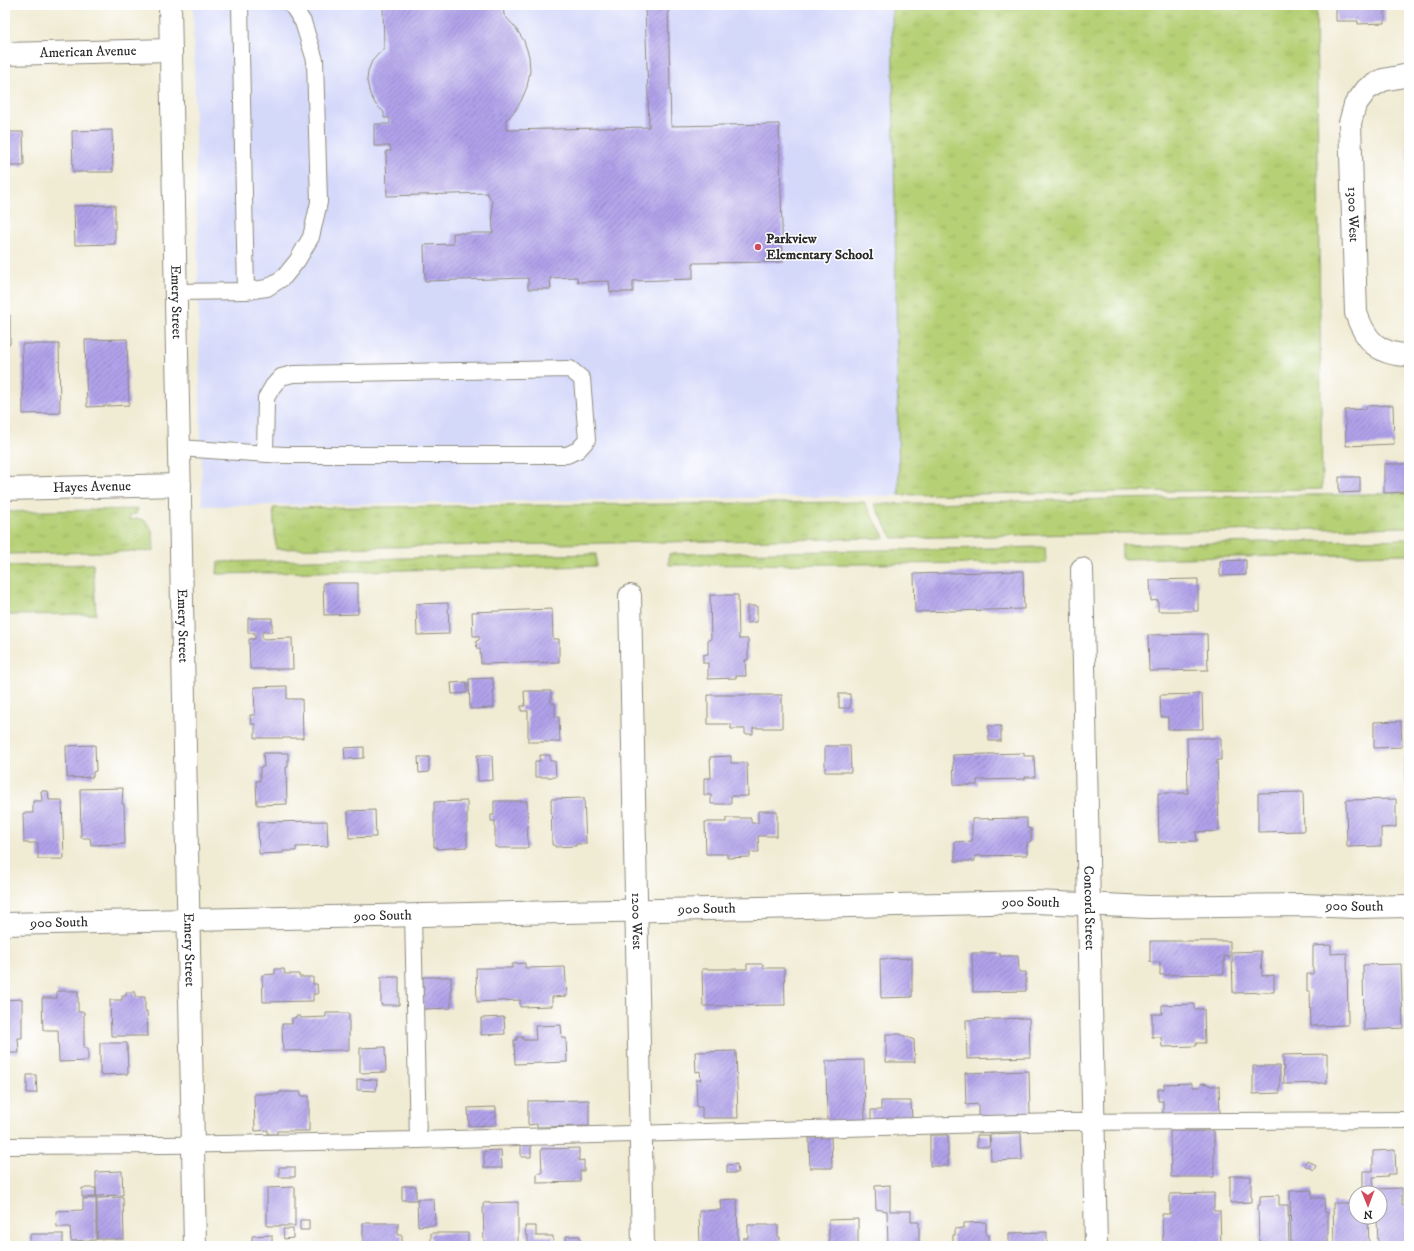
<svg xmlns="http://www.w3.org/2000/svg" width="1414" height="1251" font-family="'IM FELL DW Pica',serif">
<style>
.built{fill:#d4d8f9}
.grass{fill:url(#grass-tufts);stroke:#707e50}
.building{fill:url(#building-hatch)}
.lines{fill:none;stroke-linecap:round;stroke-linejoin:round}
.service-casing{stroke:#8e8b7f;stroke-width:18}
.minor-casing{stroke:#8e8b7f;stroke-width:24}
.service{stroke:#fff;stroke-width:16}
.minor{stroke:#fff;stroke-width:22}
.poi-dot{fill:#d1495b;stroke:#fff;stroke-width:1.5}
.labels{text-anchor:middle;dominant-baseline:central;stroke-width:3;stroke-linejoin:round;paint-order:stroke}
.street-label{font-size:14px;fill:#2b2b2b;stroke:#fff}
.poi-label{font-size:14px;font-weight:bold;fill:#2b2b2b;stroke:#fff;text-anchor:start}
</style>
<defs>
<pattern id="grass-tufts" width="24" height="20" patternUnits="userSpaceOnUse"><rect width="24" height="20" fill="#b6d076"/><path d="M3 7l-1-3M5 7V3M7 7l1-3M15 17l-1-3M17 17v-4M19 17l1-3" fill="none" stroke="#9db366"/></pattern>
<pattern id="building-hatch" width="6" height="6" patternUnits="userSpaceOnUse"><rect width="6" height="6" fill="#b0a1ea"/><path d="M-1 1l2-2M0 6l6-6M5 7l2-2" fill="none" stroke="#8f83be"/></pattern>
</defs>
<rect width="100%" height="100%" fill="#fff"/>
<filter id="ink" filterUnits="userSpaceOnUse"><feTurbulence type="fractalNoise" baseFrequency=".025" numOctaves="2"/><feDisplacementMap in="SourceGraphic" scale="8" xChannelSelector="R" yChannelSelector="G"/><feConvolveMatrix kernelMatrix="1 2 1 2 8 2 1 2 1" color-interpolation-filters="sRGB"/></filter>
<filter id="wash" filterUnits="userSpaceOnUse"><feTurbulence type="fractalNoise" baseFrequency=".012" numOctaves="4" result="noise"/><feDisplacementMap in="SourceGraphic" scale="16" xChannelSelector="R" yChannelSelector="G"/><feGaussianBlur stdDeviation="0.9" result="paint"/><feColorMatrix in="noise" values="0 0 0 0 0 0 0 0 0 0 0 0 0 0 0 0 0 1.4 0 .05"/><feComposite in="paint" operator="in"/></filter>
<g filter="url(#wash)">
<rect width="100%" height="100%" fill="#f0ebd3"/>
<path class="built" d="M 193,5 L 1316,5 L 1322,489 L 202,506 Z"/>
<path class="grass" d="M 892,5 L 1316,5 L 1322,489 L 899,495 Z
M 1409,493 L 1409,527 L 893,538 L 874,504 Z
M 864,502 L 885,538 L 276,549 L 273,508 Z
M 138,509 L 136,514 L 130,515 L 129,520 C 132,520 136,518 139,519 C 155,522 153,539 154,551 L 5,554 L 5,512 Z
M 1409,539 L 1409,554 L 1122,559 L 1122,545 Z
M 1045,547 L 1046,563 L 669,565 L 669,554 Z
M 596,554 L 596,566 L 217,574 L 218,562 Z
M 93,564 L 96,614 L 5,615 L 5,566 Z"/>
<g id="blocks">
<path class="building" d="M 383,5 L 503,5 L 504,15 L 515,27 L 524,41 L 529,56 L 530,71 L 527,87 L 521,101 L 515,111 L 506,120 L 506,130 L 649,127 L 645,5 L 668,5 L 671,126 L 779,124 L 783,262 L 693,263 L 693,279 L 633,281 L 633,292 L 610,292 L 609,281 L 578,282 L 577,277 L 550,278 L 551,289 L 528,289 L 528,278 L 425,281 L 424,245 L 453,244 L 453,233 L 493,233 L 492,201 L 487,193 L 387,196 L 386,151 L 391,151 L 390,146 L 374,146 L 374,124 L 390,124 L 390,118 L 384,118 L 384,112 L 376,105 L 370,94 L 367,81 L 368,71 L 372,61 L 384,48 Z
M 1336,5 L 1385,5 L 1385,23 L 1358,24 L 1358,21 L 1336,21 Z
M 112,130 L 113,172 L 73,172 L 72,131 Z
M 1407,131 L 1409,131 L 1409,162 L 1408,162 Z
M 5,132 L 23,132 L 24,166 L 5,166 Z
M 115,205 L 115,244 L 75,245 L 74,206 Z
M 5,315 L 10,315 L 10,344 L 5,344 Z
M 127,339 L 129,405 L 87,407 L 85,340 Z
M 22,344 L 59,344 L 60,413 L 23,414 Z
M 1393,405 L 1394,444 L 1346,446 L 1345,410 L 1366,409 L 1366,406 Z
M 1384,464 L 1409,464 L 1409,492 L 1384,493 Z
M 1339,477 L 1360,477 L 1360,492 L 1339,493 Z
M 1246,560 L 1246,575 L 1220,576 L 1220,561 Z
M 1023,571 L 1024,609 L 915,612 L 914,574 Z
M 1198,579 L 1198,611 L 1158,611 L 1158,600 L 1151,601 L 1150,580 Z
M 323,583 L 358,583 L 358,614 L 324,615 Z
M 710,595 L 738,595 L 739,639 L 748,639 L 748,660 L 745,660 L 746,676 L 736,676 L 736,678 L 708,679 L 708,663 L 703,663 L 703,655 L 708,654 L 708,640 L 711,640 Z
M 448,603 L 449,634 L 417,635 L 416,604 Z
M 747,606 L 757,606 L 757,622 L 747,623 Z
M 552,609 L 553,639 L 559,639 L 559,662 L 481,664 L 480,649 L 477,649 L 476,641 L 479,640 L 479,636 L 473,636 L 472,612 Z
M 248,618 L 272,618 L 272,632 L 262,632 L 262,639 L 292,638 L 293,669 L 250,669 L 249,639 L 255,639 L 255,633 L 248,633 Z
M 1207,634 L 1208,670 L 1149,671 L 1148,635 Z
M 493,678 L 494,708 L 470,709 L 469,679 Z
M 467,682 L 467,693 L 452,694 L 451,683 Z
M 287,686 L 287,699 L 302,699 L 303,738 L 255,738 L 255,724 L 251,724 L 250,715 L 255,715 L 254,687 Z
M 524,691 L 551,691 L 551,703 L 555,703 L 555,717 L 559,717 L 560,742 L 528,742 L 528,711 L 521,711 L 521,706 L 525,706 Z
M 839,694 L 850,694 L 850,708 L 839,708 Z
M 1202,694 L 1203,729 L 1168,729 L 1168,717 L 1161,717 L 1160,695 Z
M 708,695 L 782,695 L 782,728 L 753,728 L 753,734 L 745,734 L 745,729 L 731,729 L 731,724 L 708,724 Z
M 1401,721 L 1402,747 L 1374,748 L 1374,722 Z
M 988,726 L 1001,726 L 1001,741 L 989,741 Z
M 1187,738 L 1221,738 L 1221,760 L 1217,760 L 1219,831 L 1196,832 L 1197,841 L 1159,842 L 1158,793 L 1188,793 Z
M 95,745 L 96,771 L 93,772 L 93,777 L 67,778 L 66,746 Z
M 825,746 L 850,746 L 851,772 L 825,772 Z
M 364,747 L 364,758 L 345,759 L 344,748 Z
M 263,753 L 288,753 L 288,767 L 286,767 L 287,804 L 257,805 L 256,781 L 260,781 L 260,767 L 264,767 Z
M 1024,753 L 1024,756 L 1034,756 L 1035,777 L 1025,777 L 1025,779 L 977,780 L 977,785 L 954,785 L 953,755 Z
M 477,755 L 492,755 L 493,780 L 478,781 Z
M 540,755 L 550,755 L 550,761 L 555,761 L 556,777 L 535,777 L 535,761 L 540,761 Z
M 1406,755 L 1409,755 L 1409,788 L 1406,788 Z
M 731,756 L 731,763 L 747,763 L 748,796 L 731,796 L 731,804 L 711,804 L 711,795 L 704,795 L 704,778 L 711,778 L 710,757 Z
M 418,757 L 429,757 L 429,772 L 419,773 Z
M 123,788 L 122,804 L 124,804 L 125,844 L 91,845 L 90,838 L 81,838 L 80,789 Z
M 41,791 L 48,791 L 49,800 L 62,800 L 64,859 L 38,859 L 38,843 L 24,843 L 23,813 L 33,813 L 33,801 L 42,801 Z
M 1303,792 L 1304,831 L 1258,832 L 1258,793 Z
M 584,798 L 586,844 L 576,844 L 576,846 L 555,847 L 555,845 L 552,845 L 551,799 Z
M 1396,799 L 1396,827 L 1381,828 L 1381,846 L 1347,847 L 1346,800 Z
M 467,801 L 467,847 L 437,849 L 437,847 L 434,847 L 434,802 Z
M 494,801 L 527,801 L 528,848 L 498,848 L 498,847 L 495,847 L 495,821 L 491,821 L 491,815 L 494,815 Z
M 375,810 L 376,837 L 349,838 L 348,811 Z
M 758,811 L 777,811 L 777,836 L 758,836 L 759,852 L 750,852 L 750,857 L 727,858 L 727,854 L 706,854 L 705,822 L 726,822 L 726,818 L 751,818 L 751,823 L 758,823 Z
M 1027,818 L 1027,828 L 1031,829 L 1031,841 L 1027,843 L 1027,855 L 975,856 L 975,861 L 955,861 L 955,842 L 972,841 L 972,819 Z
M 327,821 L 328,846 L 296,847 L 296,851 L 283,851 L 283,853 L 259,854 L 258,822 Z
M 1150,941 L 1230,941 L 1230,957 L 1224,956 L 1224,974 L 1160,975 L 1160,962 L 1150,962 Z
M 1331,945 L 1331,954 L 1347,953 L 1348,1025 L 1311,1026 L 1310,991 L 1307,991 L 1307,974 L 1313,974 L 1313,946 Z
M 1261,951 L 1262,976 L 1274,975 L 1274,992 L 1233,993 L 1232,952 Z
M 972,953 L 1000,953 L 1000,956 L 1018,956 L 1019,972 L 1026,972 L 1026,991 L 973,992 Z
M 912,958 L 912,997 L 881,998 L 880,959 Z
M 525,963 L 525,968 L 565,967 L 567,996 L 552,997 L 552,1006 L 520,1007 L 520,1000 L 477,1002 L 476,968 L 512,968 L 512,964 Z
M 747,964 L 763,964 L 763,968 L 784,968 L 785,1005 L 703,1006 L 702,969 L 747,969 Z
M 1401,964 L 1403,1028 L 1364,1030 L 1363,965 Z
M 275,969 L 284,969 L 285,974 L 299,974 L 299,977 L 313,977 L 313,984 L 317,984 L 318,994 L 313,994 L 313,1001 L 263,1002 L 262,975 L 275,974 Z
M 381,977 L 399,977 L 399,1005 L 381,1005 Z
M 423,977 L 451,977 L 451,1008 L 423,1009 Z
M 57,991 L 78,991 L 78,1012 L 84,1012 L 84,1048 L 88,1048 L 88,1061 L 59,1062 L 58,1030 L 43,1030 L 42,998 L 57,998 Z
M 126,992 L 135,992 L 135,997 L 145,997 L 145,1011 L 147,1011 L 148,1036 L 111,1036 L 110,1000 L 122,1000 L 122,996 L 126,996 Z
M 22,999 L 22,1038 L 18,1038 L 19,1053 L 5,1053 L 5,1000 Z
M 1194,1004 L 1194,1009 L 1204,1009 L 1205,1043 L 1196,1043 L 1196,1046 L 1162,1047 L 1161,1037 L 1152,1037 L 1152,1014 L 1162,1014 L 1162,1005 Z
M 326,1013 L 349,1013 L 349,1050 L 283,1051 L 282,1024 L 292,1024 L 292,1018 L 295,1018 L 296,1016 L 300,1016 L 301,1018 L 326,1017 Z
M 504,1017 L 505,1034 L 481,1035 L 481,1018 Z
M 1029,1018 L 1030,1057 L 967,1059 L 966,1020 Z
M 561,1025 L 562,1038 L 566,1038 L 567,1062 L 515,1064 L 514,1040 L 517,1040 L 517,1037 L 523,1037 L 523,1040 L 536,1040 L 535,1026 Z
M 886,1034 L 900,1034 L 914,1040 L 915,1062 L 886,1062 Z
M 100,1043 L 127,1043 L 128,1074 L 100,1075 Z
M 385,1047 L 386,1072 L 360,1073 L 360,1048 Z
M 736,1051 L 738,1118 L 702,1118 L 702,1107 L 697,1107 L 696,1080 L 701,1080 L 700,1071 L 696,1072 L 695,1052 Z
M 1327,1054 L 1327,1083 L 1284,1084 L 1283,1055 Z
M 864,1060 L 865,1122 L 827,1123 L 826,1061 Z
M 1253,1066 L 1280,1066 L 1280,1093 L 1253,1094 Z
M 1029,1071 L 1030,1115 L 978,1116 L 978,1104 L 966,1105 L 965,1073 Z
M 27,1075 L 36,1075 L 37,1093 L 27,1093 Z
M 357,1079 L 377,1080 L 376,1091 L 357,1090 Z
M 1192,1083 L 1192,1087 L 1200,1087 L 1202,1083 L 1208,1084 L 1210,1086 L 1219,1086 L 1220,1114 L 1163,1116 L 1163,1101 L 1158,1101 L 1158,1089 L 1164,1089 L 1164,1084 Z
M 279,1092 L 301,1092 L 301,1096 L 309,1096 L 309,1131 L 277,1131 L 277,1134 L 268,1134 L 268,1130 L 255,1131 L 254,1094 L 279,1094 Z
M 589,1100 L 589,1126 L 537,1127 L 537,1124 L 528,1125 L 528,1101 Z
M 881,1101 L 911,1101 L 912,1120 L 871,1120 L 871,1110 L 881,1110 Z
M 496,1107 L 496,1125 L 469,1126 L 468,1108 Z
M 1170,1131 L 1214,1131 L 1214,1177 L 1171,1177 Z
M 1021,1133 L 1022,1160 L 991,1161 L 990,1134 Z
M 930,1135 L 948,1135 L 948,1166 L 930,1166 Z
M 977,1135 L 989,1135 L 990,1147 L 977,1147 Z
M 831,1137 L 832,1168 L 810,1168 L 809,1138 Z
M 521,1144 L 531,1144 L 531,1157 L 521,1157 Z
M 579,1148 L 579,1161 L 584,1160 L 584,1171 L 580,1171 L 580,1182 L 537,1183 L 537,1173 L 542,1173 L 541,1149 Z
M 501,1150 L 502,1168 L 484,1168 L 484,1151 Z
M 1395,1150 L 1396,1174 L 1388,1174 L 1388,1176 L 1373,1177 L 1374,1193 L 1363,1193 L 1363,1171 L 1373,1171 L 1373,1151 Z
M 1307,1160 L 1316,1165 L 1314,1170 L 1304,1165 Z
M 737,1164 L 738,1173 L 727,1173 L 727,1165 Z
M 279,1167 L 295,1167 L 295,1177 L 279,1177 Z
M 122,1171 L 123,1195 L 96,1196 L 96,1172 Z
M 1230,1176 L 1251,1176 L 1251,1202 L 1230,1203 Z
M 890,1185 L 890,1211 L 911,1211 L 911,1222 L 919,1222 L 919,1246 L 888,1246 L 887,1211 L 876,1209 L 875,1186 Z
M 402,1186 L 416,1186 L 416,1200 L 402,1200 Z
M 295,1187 L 295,1226 L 267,1226 L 267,1188 Z
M 82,1188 L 96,1188 L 96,1197 L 82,1197 Z
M 1402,1188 L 1402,1205 L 1409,1205 L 1409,1246 L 1378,1246 L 1377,1217 L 1380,1217 L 1380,1193 L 1376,1193 L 1376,1189 Z
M 1312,1190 L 1312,1198 L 1324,1198 L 1325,1213 L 1328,1212 L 1328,1246 L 1291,1246 L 1290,1191 Z
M 1214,1193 L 1214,1211 L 1220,1211 L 1221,1246 L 1163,1246 L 1162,1214 L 1170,1214 L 1170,1194 Z
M 1279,1195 L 1279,1205 L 1288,1205 L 1289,1246 L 1259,1246 L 1258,1205 L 1260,1205 L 1260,1196 Z
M 123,1197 L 124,1239 L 97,1239 L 97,1198 Z
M 96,1198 L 96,1240 L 71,1241 L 70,1227 L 57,1227 L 56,1211 L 83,1210 L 83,1199 Z
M 417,1199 L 434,1199 L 435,1225 L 418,1226 Z
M 737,1199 L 738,1246 L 700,1246 L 699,1211 L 721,1210 L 720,1200 Z
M 518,1202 L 518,1246 L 484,1246 L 483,1203 Z
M 1333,1203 L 1356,1203 L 1356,1217 L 1368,1217 L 1369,1246 L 1334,1246 Z
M 858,1219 L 858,1246 L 829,1246 L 829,1220 Z
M 300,1220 L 309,1220 L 309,1230 L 300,1230 Z
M 986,1222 L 986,1235 L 989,1235 L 989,1246 L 953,1246 L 953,1235 L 955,1235 L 955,1229 L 964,1228 L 964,1223 Z
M 363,1223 L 398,1223 L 398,1235 L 402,1235 L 402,1246 L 363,1246 Z
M 748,1225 L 778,1225 L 778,1237 L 780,1237 L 780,1246 L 743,1246 L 743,1238 L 748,1238 Z
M 525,1226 L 536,1226 L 536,1236 L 553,1236 L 553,1246 L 528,1246 L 528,1236 L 526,1236 Z
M 283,1229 L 293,1229 L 293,1238 L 284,1239 Z
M 1047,1232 L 1047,1246 L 1009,1246 L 1009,1233 Z
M 431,1233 L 468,1233 L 468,1246 L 431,1246 Z
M 30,1234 L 63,1234 L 63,1246 L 30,1246 Z
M 272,1235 L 272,1246 L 252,1246 L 252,1236 Z
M 566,1236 L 580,1236 L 581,1246 L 567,1246 Z"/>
</g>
</g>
<g filter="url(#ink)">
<use href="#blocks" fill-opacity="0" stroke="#8e8b7f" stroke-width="1"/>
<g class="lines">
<defs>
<path id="service" d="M 240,5 L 246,291
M 176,292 L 246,291 L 267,288 L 284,277 L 297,261 L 311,237 L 319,202 L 315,60 L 303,22 L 292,5
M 179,448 L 284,455 L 567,455 L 578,450 L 587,440 L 582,379 L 570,369 L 293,374 L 281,377 L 273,386 L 266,398 L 265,454
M 413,915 L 418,1140
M 5,1146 L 167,1145 L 418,1140 L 1060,1122 L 1409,1120"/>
<g id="minor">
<path id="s1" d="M 170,5 L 195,1246"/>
<path id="s2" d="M 5,54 L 171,50"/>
<path id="s3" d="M 1409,75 L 1383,80 L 1367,89 L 1355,105 L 1350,123 L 1356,313 C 1365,340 1378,355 1409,355"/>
<path id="s4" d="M 5,489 L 180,485"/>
<path id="s5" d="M 1082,569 L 1096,1246"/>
<path id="s6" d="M 630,596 L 643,1246"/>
<path id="s7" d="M 5,924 L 1035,902 L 1149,907 L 1302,905 L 1356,907 L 1409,906"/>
</g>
</defs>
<use href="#service" class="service-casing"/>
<use href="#minor" class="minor-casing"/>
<use href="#service" class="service"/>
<use href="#minor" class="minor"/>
</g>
</g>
<circle class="poi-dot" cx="758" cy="247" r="4"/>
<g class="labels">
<g class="street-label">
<text stroke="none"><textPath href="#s2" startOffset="83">American Avenue</textPath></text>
<text stroke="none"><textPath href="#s3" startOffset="175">1300 West</textPath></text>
<text stroke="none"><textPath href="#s1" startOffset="297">Emery Street</textPath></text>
<text stroke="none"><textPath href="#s4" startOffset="87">Hayes Avenue</textPath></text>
<text stroke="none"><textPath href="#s1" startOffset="621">Emery Street</textPath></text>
<text stroke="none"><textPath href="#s7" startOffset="1026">900 South</textPath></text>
<text stroke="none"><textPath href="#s7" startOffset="1350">900 South</textPath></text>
<text stroke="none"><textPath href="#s5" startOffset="339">Concord Street</textPath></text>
<text stroke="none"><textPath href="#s7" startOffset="702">900 South</textPath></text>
<text stroke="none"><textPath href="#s7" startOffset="378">900 South</textPath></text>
<text stroke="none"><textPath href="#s6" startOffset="325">1200 West</textPath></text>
<text stroke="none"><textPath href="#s7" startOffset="54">900 South</textPath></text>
<text stroke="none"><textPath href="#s1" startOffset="945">Emery Street</textPath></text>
</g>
<g class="poi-label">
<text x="766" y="239">Parkview<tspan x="766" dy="16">Elementary School</tspan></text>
</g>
</g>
<rect width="1414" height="1251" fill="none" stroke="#fff" stroke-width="20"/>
<g transform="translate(1368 1205) rotate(179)"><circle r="19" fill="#ffffff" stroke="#aaaaaa"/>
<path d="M0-3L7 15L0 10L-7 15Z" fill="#d1495b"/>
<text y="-6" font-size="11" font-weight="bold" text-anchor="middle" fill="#2b2b2b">N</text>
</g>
</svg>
